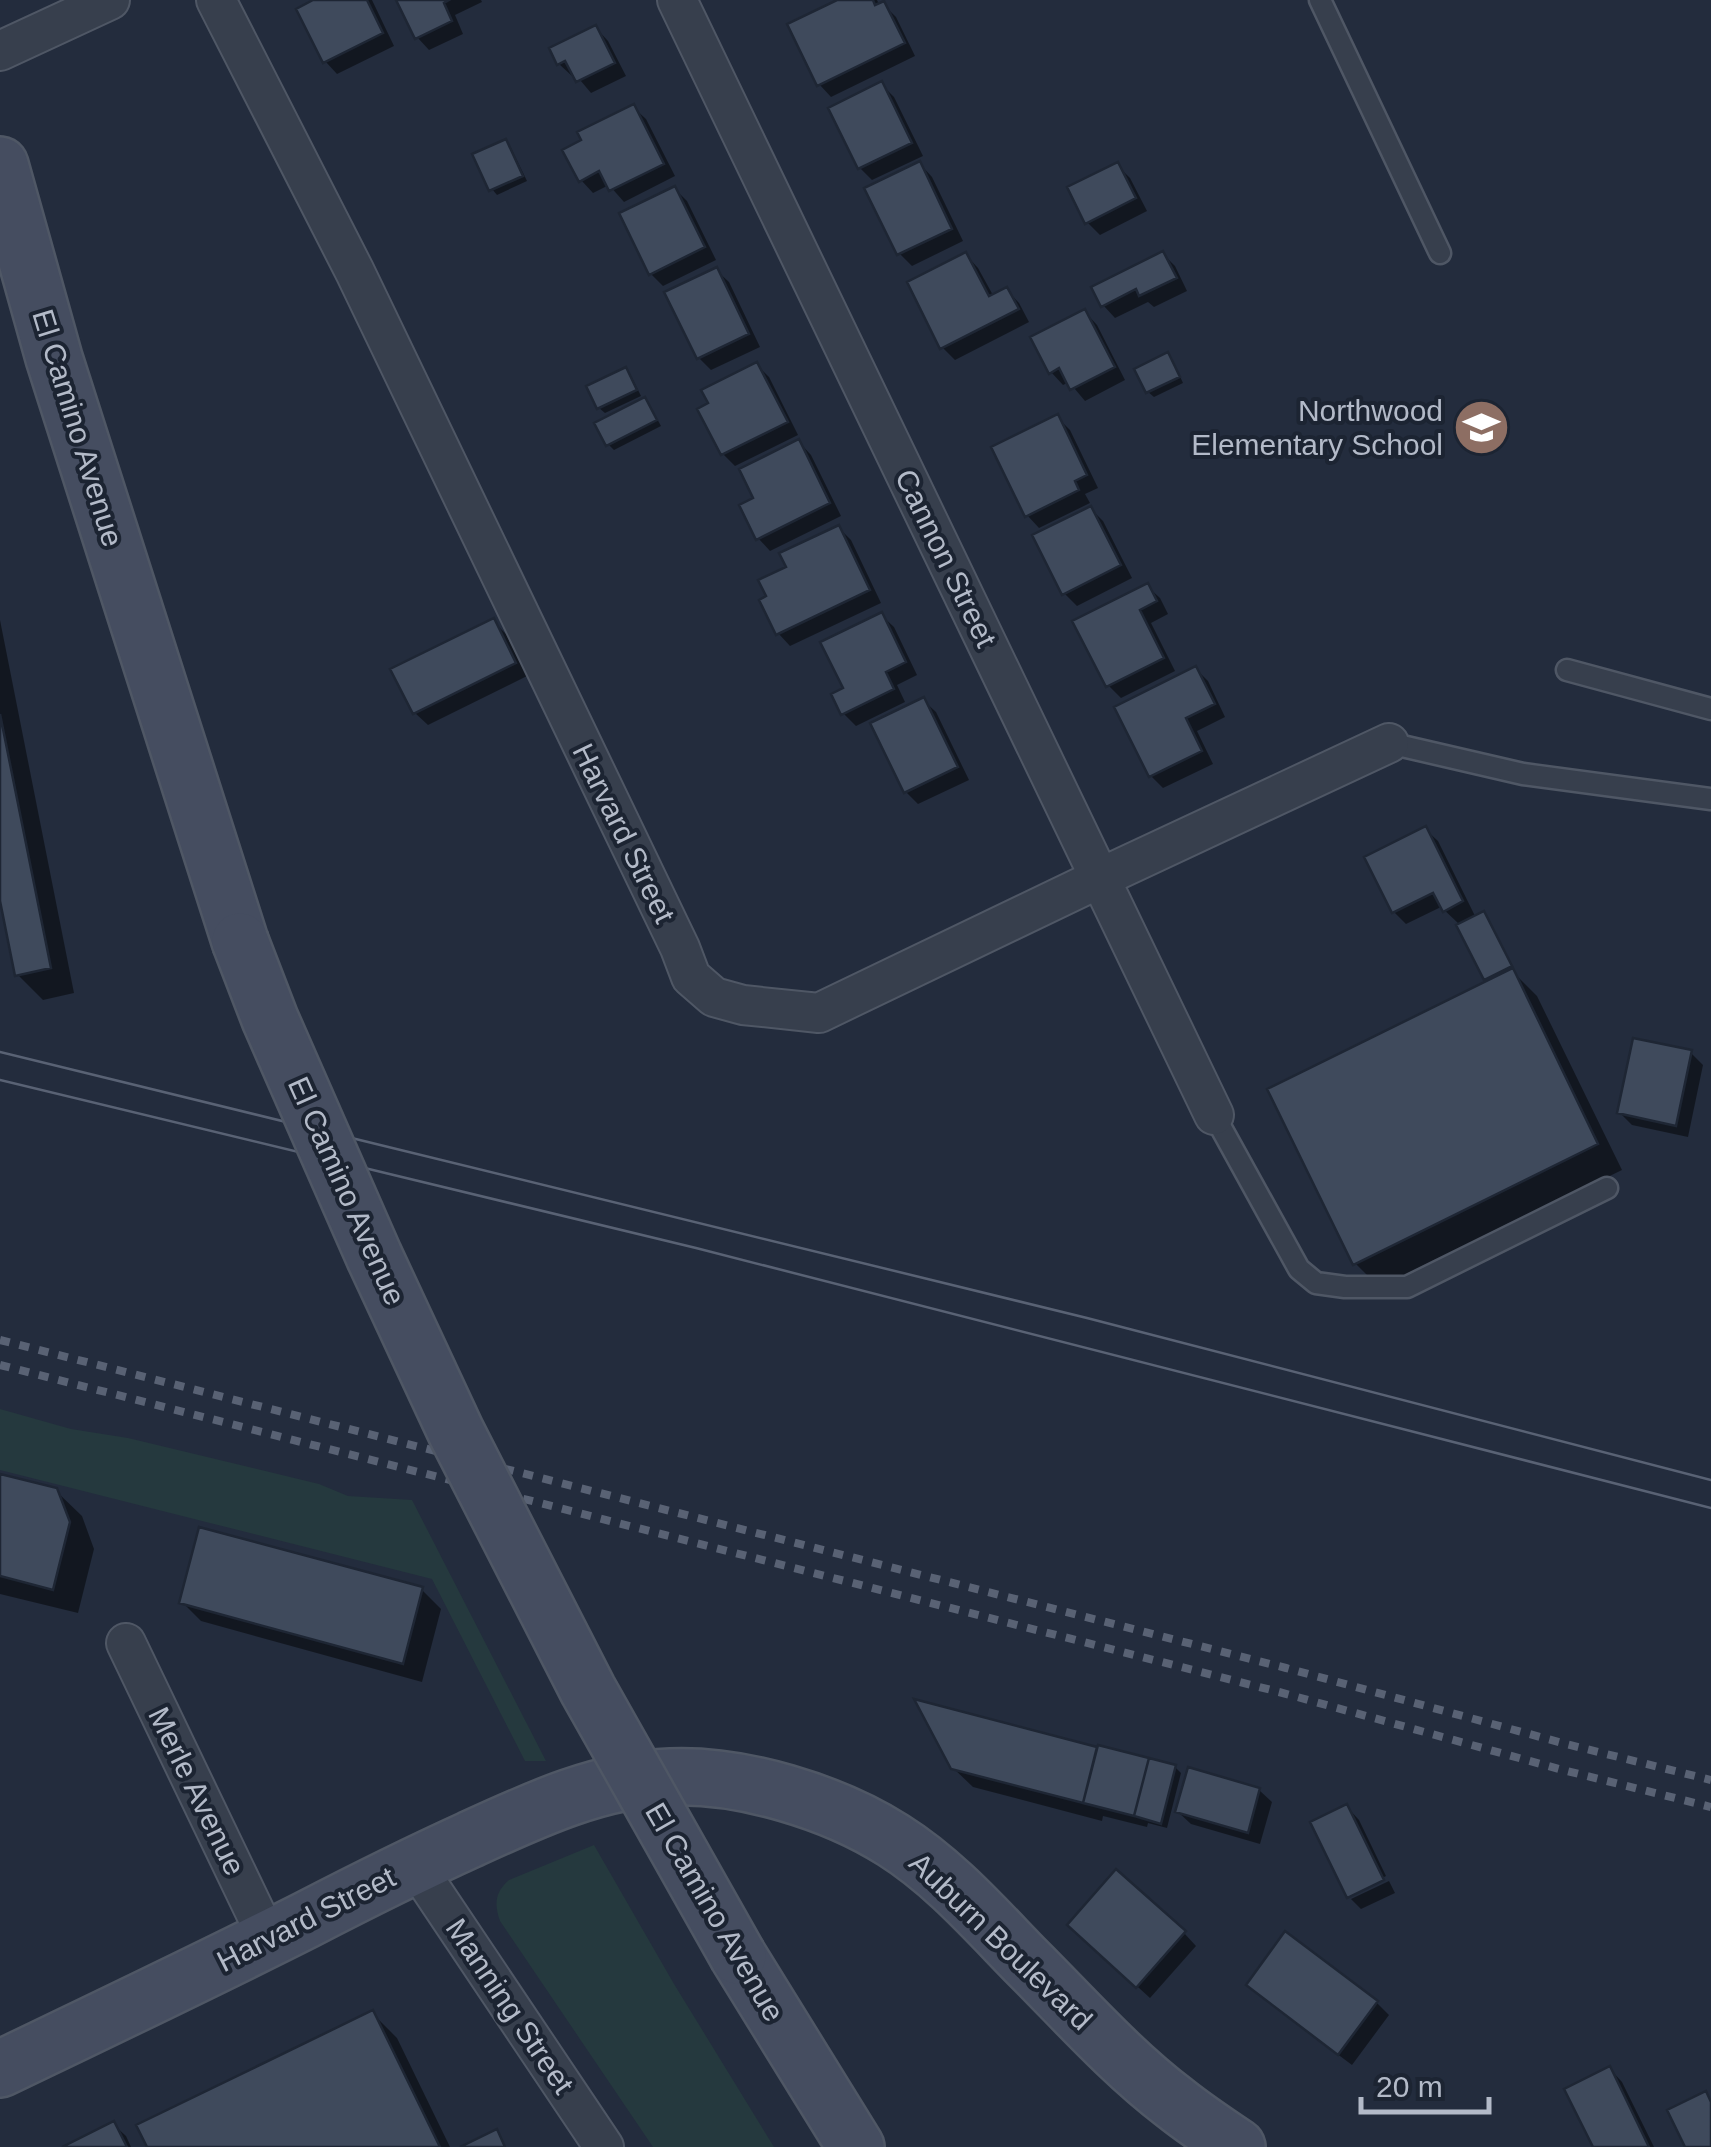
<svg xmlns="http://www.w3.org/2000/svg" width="1711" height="2147" font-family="Arial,sans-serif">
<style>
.green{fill:#25393e}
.shadow{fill:#0007}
.building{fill:#3f4a5c;stroke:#1e2634;stroke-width:2.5}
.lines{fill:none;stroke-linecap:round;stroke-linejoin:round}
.lane-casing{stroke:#4f5765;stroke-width:25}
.street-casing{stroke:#4f5765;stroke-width:42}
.secondary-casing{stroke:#4f5765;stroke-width:60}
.lane{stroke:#373f4d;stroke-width:20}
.street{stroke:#373f4d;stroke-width:38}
.secondary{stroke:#454d60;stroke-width:55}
.tram{stroke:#596274;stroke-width:2.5}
.rail{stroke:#596274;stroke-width:8;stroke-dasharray:10 10;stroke-linecap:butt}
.secondary-bridge-casing{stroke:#4f5765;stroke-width:60;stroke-linecap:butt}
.secondary-bridge{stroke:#454d60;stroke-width:55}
.labels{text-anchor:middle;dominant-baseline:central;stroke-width:8;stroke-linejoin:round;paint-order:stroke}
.poi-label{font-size:30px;fill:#b3bac8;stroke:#1c2432;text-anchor:end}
.street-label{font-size:30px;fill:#b3bac8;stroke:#1c2432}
</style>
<rect width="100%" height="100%" fill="#232c3d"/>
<path class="green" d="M 0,1409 L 71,1429 L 128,1438 L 319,1484 L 348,1496 L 412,1500 L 546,1761 L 525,1761 L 432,1579 L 0,1470 Z
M 594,1845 L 674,1984 L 774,2147 L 653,2147 L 500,1921 C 494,1904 495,1892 509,1880 Z"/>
<path class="shadow" d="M 318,0 L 372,0 L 394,46 L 337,74 L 325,61 Z
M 399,0 L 481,0 L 482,2 L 455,15 L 463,34 L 429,50 L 417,37 Z
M 842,0 L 877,0 L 880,6 L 883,4 L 896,17 L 915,56 L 831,97 L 819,84 Z
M 596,28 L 608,41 L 626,76 L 591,93 L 575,74 L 572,76 L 559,64 Z
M 881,84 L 894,97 L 923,156 L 872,180 L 860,168 Z
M 633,107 L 646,119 L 675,176 L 624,202 L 609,185 L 593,193 L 581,180 Z
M 506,142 L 511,148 L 527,181 L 497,195 L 492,189 Z
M 920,164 L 932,177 L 963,241 L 912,266 L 899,253 Z
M 1117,165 L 1130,178 L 1147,211 L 1100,235 L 1087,222 Z
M 675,189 L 687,201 L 716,260 L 663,286 L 651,274 Z
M 1163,254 L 1175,266 L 1187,291 L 1154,307 L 1148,302 L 1115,318 L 1103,305 Z
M 966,255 L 978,268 L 994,297 L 1007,290 L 1019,303 L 1029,322 L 955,360 L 942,347 Z
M 716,270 L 729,282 L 760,347 L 711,370 L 699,358 Z
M 1085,312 L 1097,325 L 1125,380 L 1085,401 L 1069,382 L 1063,385 L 1051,372 Z
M 1167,356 L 1173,361 L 1183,383 L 1154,397 L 1148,392 Z
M 757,365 L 769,377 L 798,435 L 735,466 L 723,454 Z
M 626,370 L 631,376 L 641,396 L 605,413 L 599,408 Z
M 644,400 L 650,406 L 661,426 L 614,450 L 608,444 Z
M 1057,417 L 1070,430 L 1098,488 L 1085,494 L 1090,503 L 1039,528 L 1027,515 Z
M 799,442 L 811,455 L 841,516 L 770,551 L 758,538 L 757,499 Z
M 1091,509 L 1103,521 L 1132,578 L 1077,606 L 1064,593 Z
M 839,528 L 851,540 L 881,603 L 790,646 L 778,633 L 790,568 Z
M 1147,586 L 1160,598 L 1168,614 L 1151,623 L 1175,671 L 1121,698 L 1108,685 Z
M 881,615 L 894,627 L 917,675 L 897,685 L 905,702 L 856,726 L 843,713 L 846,689 Z
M 0,620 L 74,993 L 43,1000 L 18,975 L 0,889 Z
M 493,621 L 506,634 L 527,676 L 428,725 L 415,713 Z
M 1196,669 L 1208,681 L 1225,717 L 1197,731 L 1213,764 L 1163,788 L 1151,776 Z
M 923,700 L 936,712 L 969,780 L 918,804 L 906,792 Z
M 1425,829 L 1438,841 L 1476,918 L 1483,914 L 1489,920 L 1514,973 L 1537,996 L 1622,1170 L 1380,1288 L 1355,1263 L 1490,982 L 1459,924 L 1441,907 L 1406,924 L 1394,912 Z
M 1691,1053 L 1703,1065 L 1688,1137 L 1632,1125 L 1619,1112 Z
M 0,1477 L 56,1491 L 82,1516 L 94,1549 L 78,1613 L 0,1594 Z
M 422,1590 L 441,1609 L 422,1682 L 201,1621 L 182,1602 Z
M 919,1703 L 1175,1767 L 1181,1773 L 1167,1828 L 1148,1823 L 1147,1827 L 1103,1816 L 1102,1821 L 973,1787 L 953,1768 Z
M 1259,1790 L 1272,1802 L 1260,1844 L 1191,1824 L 1178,1812 Z
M 1347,1807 L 1359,1820 L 1386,1876 L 1350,1894 L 1350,1898 Z
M 1389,1881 L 1395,1893 L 1361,1909 L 1351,1899 Z
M 1184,1933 L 1196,1946 L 1150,1998 L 1083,1937 Z
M 1249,1985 L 1377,2003 L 1389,2015 L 1352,2065 L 1261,1997 Z
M 372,2013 L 397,2038 L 450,2147 L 150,2147 Z
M 1610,2069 L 1622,2082 L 1654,2147 L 1596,2147 Z
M 113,2124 L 126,2136 L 131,2147 L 68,2147 Z"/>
<path class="building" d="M 313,0 L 367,0 L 383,33 L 323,63 L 296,9 Z
M 396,0 L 449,0 L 444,3 L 452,21 L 415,39 Z
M 837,0 L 873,0 L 875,5 L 884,1 L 905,43 L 817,86 L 787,24 Z
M 596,25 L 615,63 L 576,82 L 565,61 L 557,65 L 549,48 Z
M 882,81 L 912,143 L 858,169 L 828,108 Z
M 634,104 L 664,164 L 609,191 L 599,171 L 579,182 L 562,150 L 581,140 L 577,132 Z
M 506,139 L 523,176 L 489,191 L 472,154 Z
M 920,161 L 952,229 L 897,255 L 864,188 Z
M 1118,162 L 1136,198 L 1085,224 L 1067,187 Z
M 675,186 L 705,247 L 649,275 L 619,213 Z
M 1163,251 L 1177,278 L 1139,296 L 1136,289 L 1101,307 L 1091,287 Z
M 966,252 L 989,296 L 1007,287 L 1019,309 L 940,349 L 907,282 Z
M 717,267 L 749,334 L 697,359 L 664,292 Z
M 1085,309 L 1115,367 L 1070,390 L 1059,368 L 1049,374 L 1030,337 Z
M 1168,352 L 1180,377 L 1146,393 L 1134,369 Z
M 757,362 L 788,422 L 721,455 L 697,409 L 708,403 L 701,390 Z
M 626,367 L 637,390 L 597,409 L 586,386 Z
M 645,397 L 657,420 L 606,446 L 594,423 Z
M 1058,414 L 1087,475 L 1075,481 L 1079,490 L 1025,517 L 991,447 Z
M 799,439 L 830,503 L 756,540 L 739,505 L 753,498 L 739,469 Z
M 1091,506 L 1121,565 L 1062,595 L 1032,535 Z
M 839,525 L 870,590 L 776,635 L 759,600 L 766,596 L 758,580 L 786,567 L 779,553 Z
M 1148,583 L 1157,601 L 1140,610 L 1164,658 L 1106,687 L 1072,621 Z
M 882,612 L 906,662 L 886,672 L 894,689 L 841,715 L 831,694 L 843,688 L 820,642 Z
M 494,618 L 516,663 L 413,714 L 390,669 Z
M 1196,666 L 1215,704 L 1186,718 L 1202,751 L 1149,777 L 1114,707 Z
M 924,697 L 958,767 L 904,793 L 870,723 Z
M 0,714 L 51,968 L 15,976 L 0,901 Z
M 1426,826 L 1463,901 L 1443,912 L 1433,893 L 1392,913 L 1364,857 Z
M 1484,911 L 1512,966 L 1484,980 L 1456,925 Z
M 1513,968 L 1598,1144 L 1353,1265 L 1267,1089 Z
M 1633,1038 L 1692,1050 L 1676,1126 L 1617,1113 Z
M 0,1474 L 57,1488 L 70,1522 L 53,1590 L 0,1576 Z
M 199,1527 L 423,1587 L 403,1664 L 179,1603 Z
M 914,1699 L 1097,1747 L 1083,1803 L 951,1769 Z
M 1098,1745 L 1149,1758 L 1134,1816 L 1083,1803 Z
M 1149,1758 L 1176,1765 L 1161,1824 L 1134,1816 Z
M 1188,1767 L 1260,1788 L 1248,1833 L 1175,1812 Z
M 1347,1804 L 1384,1880 L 1347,1898 L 1310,1822 Z
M 1116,1869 L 1186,1931 L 1136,1988 L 1067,1925 Z
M 1285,1931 L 1378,2001 L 1338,2055 L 1246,1985 Z
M 373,2010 L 440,2147 L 147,2147 L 136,2125 Z
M 1610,2066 L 1649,2147 L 1593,2147 L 1564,2089 Z
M 1706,2091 L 1711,2102 L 1711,2147 L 1685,2147 L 1667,2110 Z
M 114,2121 L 127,2147 L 62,2147 Z
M 497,2129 L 505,2147 L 460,2147 Z"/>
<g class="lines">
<defs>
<path id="lane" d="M 1320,0 L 1440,253
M 1567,670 L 1711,709
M 1389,743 L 1523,774 L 1711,799
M 1214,1115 L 1299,1269 L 1316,1283 L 1345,1287 L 1407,1287 L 1607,1188"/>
<path id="street" d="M 216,0 L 355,272 L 680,948 L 691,977 L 714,997 L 743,1005 L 819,1013 L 1100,878 L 1389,743
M 677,0 L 1214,1115
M 0,51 L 110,0
M 126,1643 L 268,1939
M 415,1865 L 604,2147"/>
<path id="secondary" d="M 0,165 L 54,358 L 240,941
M 738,1956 L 856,2147
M 0,2069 C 102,2020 205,1971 306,1920 C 360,1892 414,1865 469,1840 C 532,1811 600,1779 670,1777 C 742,1774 833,1802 893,1840 C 944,1872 985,1919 1027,1962 C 1075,2010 1121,2062 1175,2103 C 1195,2119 1216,2133 1237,2147"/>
</defs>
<use href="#lane" class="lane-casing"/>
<use href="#street" class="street-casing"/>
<use href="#secondary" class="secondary-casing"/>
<use href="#lane" class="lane"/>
<use href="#street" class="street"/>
<use href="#secondary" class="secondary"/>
<path class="tram" d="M 0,1052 L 1087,1318 L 1711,1480
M 0,1080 L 696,1248 L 1711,1508"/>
<path class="rail" d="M 0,1340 L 1286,1668 L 1566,1744 L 1711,1780
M 0,1365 L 1279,1692 L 1559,1769 L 1711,1807"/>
<defs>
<path id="secondary-bridge" d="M 240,941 L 270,1019 L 374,1256 L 456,1432 L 588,1690 L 738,1956"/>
</defs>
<use href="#secondary-bridge" class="secondary-bridge-casing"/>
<use href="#secondary-bridge" class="secondary-bridge"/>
</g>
<defs>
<symbol id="school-disc" viewBox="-11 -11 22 22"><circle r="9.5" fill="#8d6e63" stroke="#1c2432"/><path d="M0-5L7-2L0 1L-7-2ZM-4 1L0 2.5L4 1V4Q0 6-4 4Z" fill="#fff"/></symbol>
</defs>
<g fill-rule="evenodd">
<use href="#school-disc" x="1450" y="396" width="63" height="63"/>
</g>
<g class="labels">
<g class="poi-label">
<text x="1443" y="410">Northwood<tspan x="1443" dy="34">Elementary School</tspan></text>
</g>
<g class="street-label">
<text transform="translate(78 428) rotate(73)">El Camino Avenue</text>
<text transform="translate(946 558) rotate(64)">Cannon Street</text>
<text transform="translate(624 833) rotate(64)">Harvard Street</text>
<text transform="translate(347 1191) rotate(66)">El Camino Avenue</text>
<text transform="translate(197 1791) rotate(64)">Merle Avenue</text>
<text transform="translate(715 1912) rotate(60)">El Camino Avenue</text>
<text transform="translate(306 1919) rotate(-27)">Harvard Street</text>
<text transform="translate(1001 1941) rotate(44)">Auburn Boulevard</text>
<text transform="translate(510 2006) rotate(56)">Manning Street</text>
</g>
</g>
<path d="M1361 2097v15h128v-15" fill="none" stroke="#b3bac8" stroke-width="5"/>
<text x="1376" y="2097" font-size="30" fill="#b3bac8" stroke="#1c2432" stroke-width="8" paint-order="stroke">20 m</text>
</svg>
